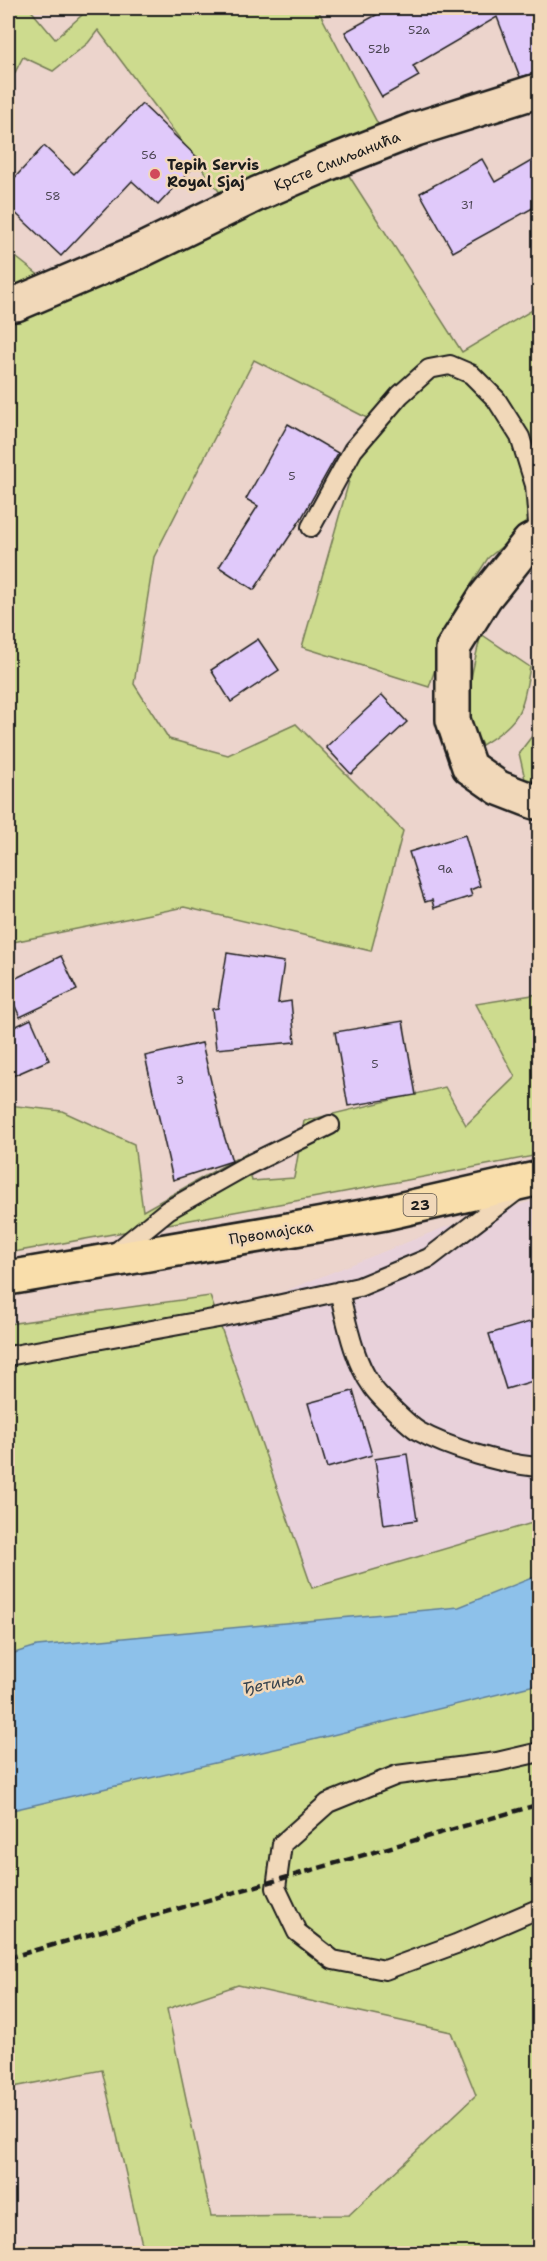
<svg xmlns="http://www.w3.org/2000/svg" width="547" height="2261" font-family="'Shantell Sans',sans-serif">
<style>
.built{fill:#e8d1da}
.green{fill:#cddb8e;stroke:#747c55;stroke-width:1.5;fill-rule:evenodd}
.water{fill:#8dc1ea;stroke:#607f98;stroke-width:1.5}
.building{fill:#e0c9fa;stroke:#1c1c1c;stroke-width:1.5}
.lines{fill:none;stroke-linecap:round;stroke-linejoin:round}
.service-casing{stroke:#1c1c1c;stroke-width:22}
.minor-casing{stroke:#1c1c1c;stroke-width:38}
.primary-casing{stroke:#1c1c1c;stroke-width:38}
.service{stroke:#f1d8b9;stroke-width:18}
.minor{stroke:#f1d8b9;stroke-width:33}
.primary{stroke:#f9deab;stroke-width:33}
.rail{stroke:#1c1c1c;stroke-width:4.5;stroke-dasharray:9 4.5;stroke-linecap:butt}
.poi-dot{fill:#d1495b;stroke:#f1d8b9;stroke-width:2}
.labels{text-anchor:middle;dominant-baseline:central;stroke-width:5;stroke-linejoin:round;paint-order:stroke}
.number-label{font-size:12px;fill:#4d4754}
.shield{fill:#f1d8b9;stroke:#5c544b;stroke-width:1.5}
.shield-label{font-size:14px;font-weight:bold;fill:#1c1c1c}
.street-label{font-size:15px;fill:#1c1c1c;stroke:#f1d8b9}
.poi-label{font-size:15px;font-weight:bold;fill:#1c1c1c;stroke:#f1d8b9;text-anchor:start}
.water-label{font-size:16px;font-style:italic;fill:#384550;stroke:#f1d8b9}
</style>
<rect width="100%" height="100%" fill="#ecd4cc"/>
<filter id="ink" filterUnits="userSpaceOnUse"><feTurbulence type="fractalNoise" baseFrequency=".0167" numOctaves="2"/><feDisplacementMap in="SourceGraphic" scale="12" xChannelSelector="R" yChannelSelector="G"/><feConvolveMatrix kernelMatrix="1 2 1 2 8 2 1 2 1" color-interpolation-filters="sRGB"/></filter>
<g filter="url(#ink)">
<path class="built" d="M 539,1199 L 539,1521 L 312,1588 L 218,1318 L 445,1227 Z"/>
<path class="green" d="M 8,8 L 29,8 L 55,39 L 90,8 L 317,8 L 382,132 L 227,202 L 98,30 L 88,43 L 53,71 L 23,57 L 8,86 Z
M 346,171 L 462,352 L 539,306 L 539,516 L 488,558 L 455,610 L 429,687 L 302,647 L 367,418 L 254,360 L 154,557 L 134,684 L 169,739 L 228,755 L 296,724 L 403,831 L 371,951 L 184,907 L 8,943 L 8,316 C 123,273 236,225 346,171 Z
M 8,251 L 50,284 L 8,300 Z
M 481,634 L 530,667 C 522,710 522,721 482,745 C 479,740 475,734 473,728 C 462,700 475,662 481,634 Z
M 539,727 L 539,781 L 525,779 L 519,753 Z
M 539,994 L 539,1155 L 323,1196 L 8,1253 L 8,1105 L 62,1111 L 134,1144 L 143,1211 L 246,1153 L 252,1181 L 294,1178 L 304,1121 L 445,1087 L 466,1125 L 515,1077 L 476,1004 Z
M 210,1296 L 312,1588 L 539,1521 L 539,2253 L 144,2253 L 102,2070 L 8,2088 L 8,1324 ZM 238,1985 L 451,2032 L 476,2095 L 349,2215 L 211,2216 L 167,2009 Z"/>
<path class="water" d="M 539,1575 L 539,1684 L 288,1746 L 8,1811 L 8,1655 L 37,1646 L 459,1607 Z"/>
<path class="building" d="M 389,8 L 540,8 L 540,72 L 520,77 L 497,17 L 413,66 L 419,76 L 382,97 L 345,32 Z
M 142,104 L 200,160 L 158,205 L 132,181 L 61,256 L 8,206 L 8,185 L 44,146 L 74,174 Z
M 540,156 L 540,204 L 453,252 L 420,193 L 482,159 L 495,182 Z
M 288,424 L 338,453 L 301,519 L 254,590 L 219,567 L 258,506 L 246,499 Z
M 258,639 L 279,670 L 231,702 L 211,670 Z
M 382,695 L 407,722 L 351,774 L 326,747 Z
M 465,835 L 480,886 L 470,890 L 472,896 L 434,908 L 432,900 L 425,902 L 409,852 Z
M 227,953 L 284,962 L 278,1003 L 291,1001 L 295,1042 L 216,1049 L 212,1009 L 218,1008 Z
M 61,956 L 77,990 L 20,1017 L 8,991 L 8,982 Z
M 31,1019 L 49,1060 L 8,1078 L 8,1030 Z
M 403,1021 L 416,1095 L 348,1106 L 335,1032 Z
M 202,1043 L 222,1129 L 232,1161 L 173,1180 L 145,1056 Z
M 540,1319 L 540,1379 L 506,1389 L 489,1334 Z
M 353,1391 L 372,1455 L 327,1468 L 308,1403 Z
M 407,1454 L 417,1520 L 384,1525 L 375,1459 Z"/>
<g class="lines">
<defs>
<path id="service" d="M 311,527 L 353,450 L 400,395 L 429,369 L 450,365 L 471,374 L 496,399 L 520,437 L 535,485 L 539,536
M 114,1254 L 168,1210 L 244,1167 L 330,1125
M 339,1291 C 347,1323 353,1359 372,1386 C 377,1395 409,1425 418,1431 C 448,1448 505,1465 540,1467
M 8,1356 L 218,1318 L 359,1287 L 429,1258 L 519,1189
M 540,1752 L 497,1762 L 397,1775 L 328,1803 L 282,1844 L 276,1888 L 297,1932 L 333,1960 L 385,1970 L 456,1944 L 540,1908"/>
<path id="minor" d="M 8,305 L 16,304 L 138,252 L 257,194 L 327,164 L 416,129 L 540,90
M 540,536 L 529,542 L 485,597 L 453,648 L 453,720 L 469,767 L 499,788 L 535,802 L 540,802"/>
<path id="primary" d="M 8,1278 L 312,1226 L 385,1213 L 540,1178"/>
</defs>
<use href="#service" class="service-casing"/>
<use href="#minor" class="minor-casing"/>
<use href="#primary" class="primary-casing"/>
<use href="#service" class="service"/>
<use href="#minor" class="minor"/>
<use href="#primary" class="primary"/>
<path class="rail" d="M 8,1958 L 540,1804"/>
</g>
</g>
<circle class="poi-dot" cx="155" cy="174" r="6"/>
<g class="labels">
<g class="number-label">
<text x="419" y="30">52a</text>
<text x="379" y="49">52b</text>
<text x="149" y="155">56</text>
<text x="53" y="196">58</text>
<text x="467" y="205">31</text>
<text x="292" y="476">5</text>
<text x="445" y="869">9a</text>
<text x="375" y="1064">5</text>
<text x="180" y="1080">3</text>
</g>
<rect class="shield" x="403.5" y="1194" width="33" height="22" rx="4.5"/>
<g class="shield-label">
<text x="420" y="1205">23</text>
</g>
<g class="street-label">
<text transform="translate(337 161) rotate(-22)">Крсте Смиљанића</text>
<text transform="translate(271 1233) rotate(-9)">Првомајска</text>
</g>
<g class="poi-label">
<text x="167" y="165">Tepih Servis<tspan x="167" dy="17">Royal Sjaj</tspan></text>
</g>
<g class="water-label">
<text transform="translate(273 1683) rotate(-11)">Ђетиња</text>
</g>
</g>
<rect width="547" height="2261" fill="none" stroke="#f1d8b9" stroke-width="30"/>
<rect x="15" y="15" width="517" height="2231" fill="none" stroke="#1c1c1c" stroke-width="2" filter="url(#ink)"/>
</svg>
